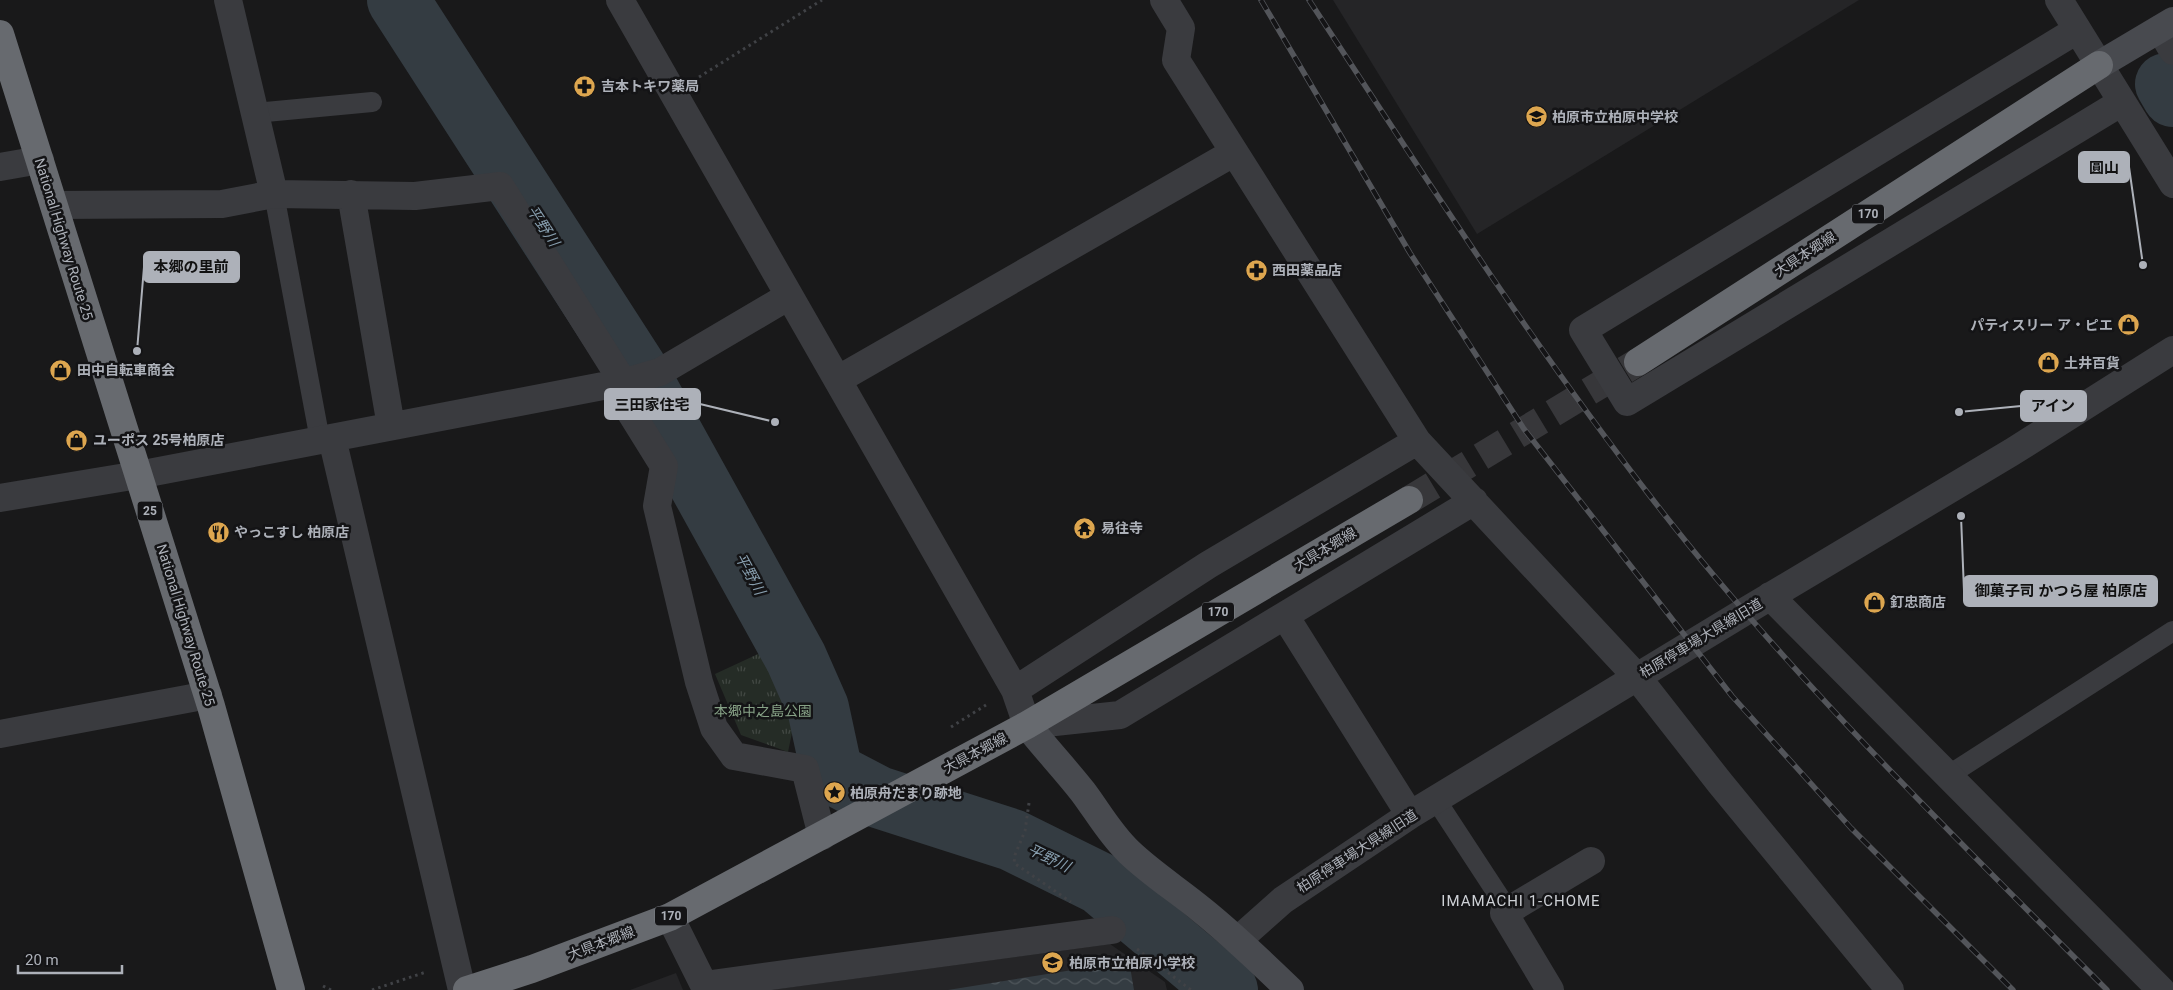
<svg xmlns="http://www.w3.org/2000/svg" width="2173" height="990" font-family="Roboto,'Noto Sans JP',sans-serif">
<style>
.built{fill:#252527}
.park{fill:url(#park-tufts)}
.water{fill:url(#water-waves)}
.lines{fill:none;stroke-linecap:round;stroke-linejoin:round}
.river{stroke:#343c42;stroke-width:62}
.highway-tunnel{stroke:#37373a;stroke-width:28;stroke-dasharray:28 14;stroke-linecap:butt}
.path{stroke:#404246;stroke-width:3;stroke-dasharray:2.5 4;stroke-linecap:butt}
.lane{stroke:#3a3b3f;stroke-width:20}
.street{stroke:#3a3b3f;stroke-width:28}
.secondary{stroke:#484a4f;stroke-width:28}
.highway{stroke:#676a6f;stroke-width:28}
.rail-casing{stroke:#53555a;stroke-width:5.5}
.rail{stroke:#141416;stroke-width:4;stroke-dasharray:11;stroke-linecap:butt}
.labels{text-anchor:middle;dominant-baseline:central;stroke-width:5;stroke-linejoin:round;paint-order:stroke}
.shield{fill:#141416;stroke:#7f8288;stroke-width:1}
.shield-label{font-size:12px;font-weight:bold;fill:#adb1b9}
.poi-label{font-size:14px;font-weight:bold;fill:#adb1b9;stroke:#141416;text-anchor:start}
.street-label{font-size:14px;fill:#adb1b9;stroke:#141416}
.park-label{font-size:14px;fill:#86a186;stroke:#141416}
.water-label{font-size:15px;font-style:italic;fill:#889faf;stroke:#141416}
.neighbourhood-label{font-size:15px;letter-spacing:1px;fill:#cdd0d5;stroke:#141416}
.leader{fill:none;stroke:#adb1b9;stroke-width:2}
.callout-dot{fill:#adb1b9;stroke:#141416;stroke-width:2}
.callout{fill:#adb1b9;stroke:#adb1b9;stroke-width:2}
.callout-label{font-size:15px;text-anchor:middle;font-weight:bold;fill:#111}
</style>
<defs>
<pattern id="park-tufts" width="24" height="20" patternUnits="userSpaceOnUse" patternTransform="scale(1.25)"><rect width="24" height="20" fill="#252c26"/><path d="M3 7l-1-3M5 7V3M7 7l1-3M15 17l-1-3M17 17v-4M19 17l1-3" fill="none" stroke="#424843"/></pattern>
<pattern id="water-waves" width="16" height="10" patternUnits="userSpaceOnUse" patternTransform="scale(1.25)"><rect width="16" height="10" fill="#343c42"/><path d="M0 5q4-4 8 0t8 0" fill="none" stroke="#4f565b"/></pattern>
</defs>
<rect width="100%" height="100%" fill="#19191a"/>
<path class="built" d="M 1333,0 L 1859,0 L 1477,234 Z
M 1110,944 L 1165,982 L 1167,990 L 770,990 Z
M 676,973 L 683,990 L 630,990 Z"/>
<path class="park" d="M 769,649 L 796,713 L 788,752 L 741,735 L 715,674 Z"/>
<path class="water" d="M 1129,961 L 1134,990 L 948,990 Z"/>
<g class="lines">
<path class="river" d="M 398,0 L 636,369 L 796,658 L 818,708 L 832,773 L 878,797 L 1012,840 L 1101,884 L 1227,990
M 2166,84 L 2173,96"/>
<path class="highway-tunnel" d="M 1409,500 L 1638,362"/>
<path class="path" d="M 699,77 L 822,0
M 951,727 L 986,705
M 1029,803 L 1025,831 L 1015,855 L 1014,863 L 1071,902
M 1137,949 L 1191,990
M 323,986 L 331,990
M 372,990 L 426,972"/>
<path class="lane" d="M 255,113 L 372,102
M 274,194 L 320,440
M 1949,775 L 2173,631
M 1436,800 L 1508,910"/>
<path class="street" d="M 228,0 L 274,194
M 620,0 L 1015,690 L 1027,725 L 1120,715 L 1474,501
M 1164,0 L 1181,28 L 1176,60 L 1417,441 L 1637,677 L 1720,783 L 1890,990
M 2059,0 L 2173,184
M 2160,29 L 2173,51
M 2077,30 L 1583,330 L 1627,402 L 2122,102
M 0,167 L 40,160
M 351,194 L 391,426
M 54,205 L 222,204 L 274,194 L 415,196 L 500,186 L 623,382
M 839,379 L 1233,153
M 613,384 L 664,466 L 657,506 L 699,682 L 714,728 L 734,756 L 805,769 L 822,836
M 332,438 L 462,990
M 0,498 L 138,475 L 629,381 L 660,372 L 789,296
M 1770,596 L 2161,990
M 1285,616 L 1410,815
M 1015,690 L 1208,565 L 1417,441
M 0,734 L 208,695
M 670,917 L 704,985 L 1112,930
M 1238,940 L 1283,900 L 1410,815 L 1744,612 L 2012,452 L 2173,350
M 1550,990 L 1504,913 L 1591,861"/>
<path class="secondary" d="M 2099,65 L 2173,21
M 1027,725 C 1045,748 1065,769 1083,792 C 1098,812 1110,834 1129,852 C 1152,874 1179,891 1203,911 C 1234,936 1262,963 1290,990"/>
<path class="highway" d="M 0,34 L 211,706 L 291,990
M 1638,362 L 2099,65
M 467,990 L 532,969 L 670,917 L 1027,725 L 1409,500"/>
<defs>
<path id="rail" d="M 1261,0 L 1410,253 L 1524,429 L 1732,696 L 1851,828 L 2013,990
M 1309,0 C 1419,168 1527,337 1650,496 C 1787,674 1949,831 2107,990"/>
</defs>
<use href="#rail" class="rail-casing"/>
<use href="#rail" class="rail"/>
</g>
<defs>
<symbol id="pharmacy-disc" viewBox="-11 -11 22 22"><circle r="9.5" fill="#dda64f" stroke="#141416"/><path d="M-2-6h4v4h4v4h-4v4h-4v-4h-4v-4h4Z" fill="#111"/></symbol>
<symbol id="school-disc" viewBox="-11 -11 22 22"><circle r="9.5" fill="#dda64f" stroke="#141416"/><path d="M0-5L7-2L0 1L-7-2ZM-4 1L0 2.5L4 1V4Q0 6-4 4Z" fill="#111"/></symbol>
<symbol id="shop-disc" viewBox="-11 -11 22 22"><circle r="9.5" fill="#dda64f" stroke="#141416"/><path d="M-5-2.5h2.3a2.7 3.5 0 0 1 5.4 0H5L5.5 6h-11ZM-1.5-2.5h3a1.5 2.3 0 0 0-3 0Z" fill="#111"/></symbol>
<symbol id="temple-disc" viewBox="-11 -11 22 22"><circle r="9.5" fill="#dda64f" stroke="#141416"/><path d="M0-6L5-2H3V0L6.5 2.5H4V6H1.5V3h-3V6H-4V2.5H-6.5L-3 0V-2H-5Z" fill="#111"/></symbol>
<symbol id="restaurant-disc" viewBox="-11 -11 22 22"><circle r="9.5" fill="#dda64f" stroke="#141416"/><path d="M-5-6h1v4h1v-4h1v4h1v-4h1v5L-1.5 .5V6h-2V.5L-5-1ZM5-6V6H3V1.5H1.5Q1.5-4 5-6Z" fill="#111"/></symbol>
<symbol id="sight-disc" viewBox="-11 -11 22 22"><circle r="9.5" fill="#dda64f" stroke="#141416"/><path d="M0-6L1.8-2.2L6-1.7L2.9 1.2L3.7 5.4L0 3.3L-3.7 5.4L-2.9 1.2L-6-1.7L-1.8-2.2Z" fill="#111"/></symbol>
</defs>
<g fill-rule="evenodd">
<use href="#pharmacy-disc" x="572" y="74" width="25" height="25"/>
<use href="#school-disc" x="1524" y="104" width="25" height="25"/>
<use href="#pharmacy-disc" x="1244" y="258" width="25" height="25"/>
<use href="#shop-disc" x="2116" y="312" width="25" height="25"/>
<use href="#shop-disc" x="2036" y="350" width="25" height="25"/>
<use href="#shop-disc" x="48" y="358" width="25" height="25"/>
<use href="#shop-disc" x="64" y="428" width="25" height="25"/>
<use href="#temple-disc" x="1072" y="516" width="25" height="25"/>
<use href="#restaurant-disc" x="206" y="520" width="25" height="25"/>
<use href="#shop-disc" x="1862" y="590" width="25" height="25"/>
<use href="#sight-disc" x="822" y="780" width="25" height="25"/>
<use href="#school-disc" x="1040" y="950" width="25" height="25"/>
</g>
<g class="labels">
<g class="shield">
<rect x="1852" y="204.5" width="32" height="19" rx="4"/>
<rect x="137.5" y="501.5" width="25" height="19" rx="4"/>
<rect x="1202" y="602.5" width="32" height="19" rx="4"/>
<rect x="655" y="906.5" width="32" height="19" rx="4"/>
</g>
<g class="shield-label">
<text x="1868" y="214">170</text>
<text x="150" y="511">25</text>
<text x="1218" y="612">170</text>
<text x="671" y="916">170</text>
</g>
<g class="poi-label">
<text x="601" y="86">吉本トキワ薬局</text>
<text x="1552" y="117">柏原市立柏原中学校</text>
<text x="1272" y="270">西田薬品店</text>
<text x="2113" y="325" text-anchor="end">パティスリー ア・ピエ</text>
<text x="2064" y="363">土井百貨</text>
<text x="77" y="370">田中自転車商会</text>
<text x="93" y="440">ユーポス 25号柏原店</text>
<text x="1101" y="528">易往寺</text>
<text x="234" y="532">やっこすし 柏原店</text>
<text x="1890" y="602">釘忠商店</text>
<text x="850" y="793">柏原舟だまり跡地</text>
<text x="1069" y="963">柏原市立柏原小学校</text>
</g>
<g class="street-label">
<text transform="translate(64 239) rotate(73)">National Highway Route 25</text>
<text transform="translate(1805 254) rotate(-33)">大県本郷線</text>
<text transform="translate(1325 549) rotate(-31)">大県本郷線</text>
<text transform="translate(186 625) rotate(73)">National Highway Route 25</text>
<text transform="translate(1701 638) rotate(-31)">柏原停車場大県線旧道</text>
<text transform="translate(975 753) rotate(-28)">大県本郷線</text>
<text transform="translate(1357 851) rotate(-33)">柏原停車場大県線旧道</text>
<text transform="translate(601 943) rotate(-21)">大県本郷線</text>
</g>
<g class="park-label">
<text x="763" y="711">本郷中之島公園</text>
</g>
<g class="water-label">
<text transform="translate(543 226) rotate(57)">平野川</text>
<text transform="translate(750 574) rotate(61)">平野川</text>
<text transform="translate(1049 858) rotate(26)">平野川</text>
</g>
<g class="neighbourhood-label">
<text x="1521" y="901">IMAMACHI 1-CHOME</text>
</g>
</g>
<path class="leader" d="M2143 265L2129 167M137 351L144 267M775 422L700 404M1959 412L2021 406M1961 516L1964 591"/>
<g class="callout-dot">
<circle cx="2143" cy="265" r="5"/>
<circle cx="137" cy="351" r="5"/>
<circle cx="775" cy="422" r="5"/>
<circle cx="1959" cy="412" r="5"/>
<circle cx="1961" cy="516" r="5"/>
</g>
<g class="callout">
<rect x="2079" y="152" width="50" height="30" rx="5"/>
<rect x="144" y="252" width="95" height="30" rx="5"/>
<rect x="605" y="389" width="95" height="30" rx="5"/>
<rect x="2021" y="391" width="65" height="30" rx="5"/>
<rect x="1964" y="576" width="193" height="30" rx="5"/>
</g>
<g class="callout-label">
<text x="2104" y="173">圓山</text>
<text x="191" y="272">本郷の里前</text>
<text x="652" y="410">三田家住宅</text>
<text x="2053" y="411">アイン</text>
<text x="2061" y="596">御菓子司 かつら屋 柏原店</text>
</g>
<path d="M18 965v8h104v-8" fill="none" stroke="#adb1b9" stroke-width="2.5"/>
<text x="25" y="965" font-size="15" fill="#adb1b9" stroke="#141416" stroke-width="4" paint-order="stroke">20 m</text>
</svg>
